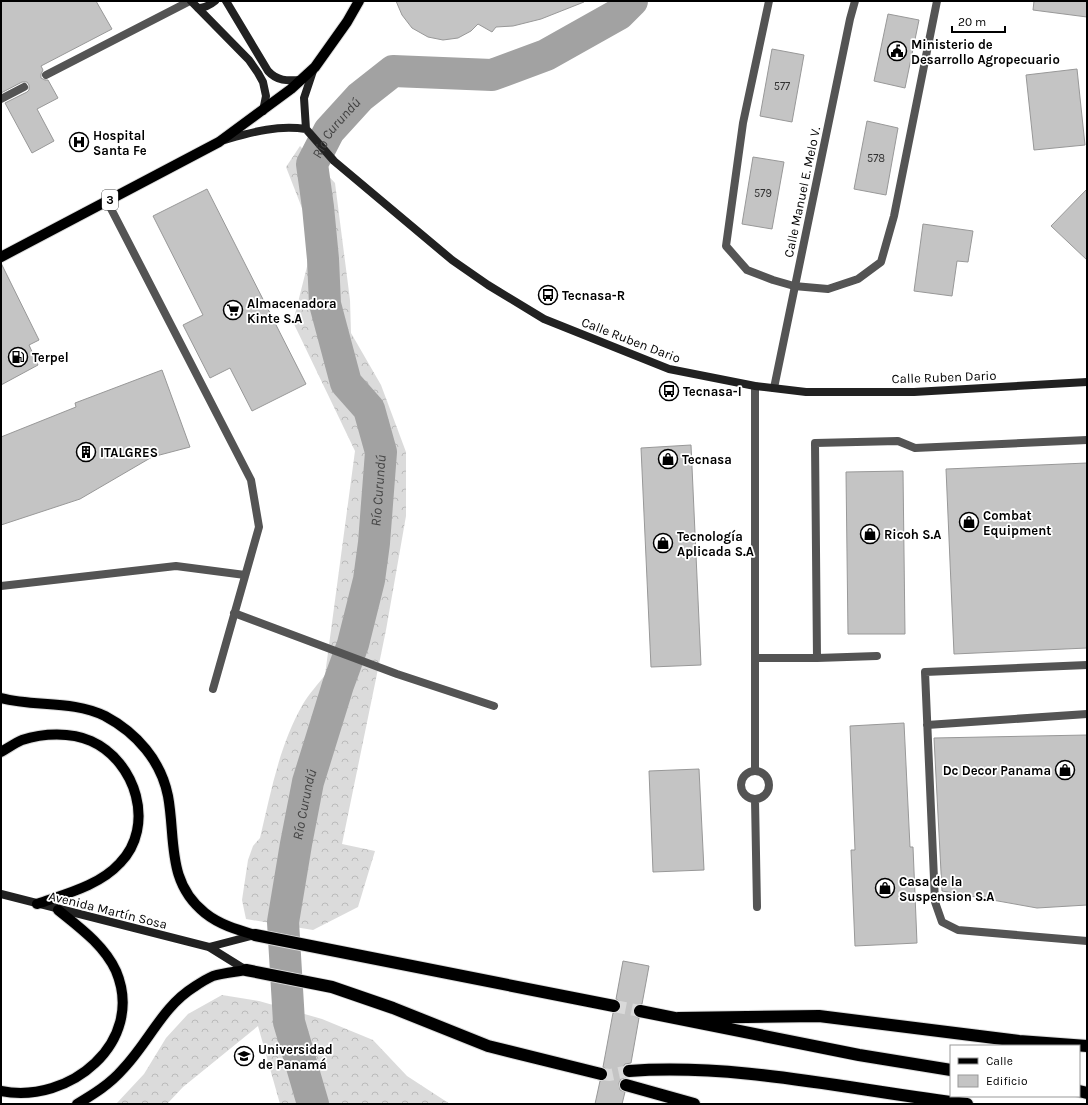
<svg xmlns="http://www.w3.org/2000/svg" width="1088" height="1105" font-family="Karla,sans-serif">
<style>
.forest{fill:url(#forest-crowns)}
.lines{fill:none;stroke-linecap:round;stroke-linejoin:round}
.river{stroke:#a2a2a2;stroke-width:32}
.building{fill:#c4c4c4;stroke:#989898}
.highway-tunnel{stroke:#d9d9d9;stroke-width:12;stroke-dasharray:12 6;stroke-linecap:butt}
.primary-casing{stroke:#dbdbdb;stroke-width:12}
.highway-casing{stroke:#dbdbdb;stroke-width:14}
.lane{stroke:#545454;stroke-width:8}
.street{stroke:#545454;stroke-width:8}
.secondary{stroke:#212121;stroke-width:8}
.primary{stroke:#000;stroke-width:10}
.highway{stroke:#000;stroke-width:12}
.labels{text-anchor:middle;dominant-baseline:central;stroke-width:3.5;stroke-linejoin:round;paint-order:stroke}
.number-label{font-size:11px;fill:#313131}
.shield{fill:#fff;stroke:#4c4c4c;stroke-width:1}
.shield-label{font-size:12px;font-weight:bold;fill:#000}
.poi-label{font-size:13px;font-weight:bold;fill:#000;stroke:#fff;text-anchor:start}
.street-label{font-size:13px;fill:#000;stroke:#fff}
.water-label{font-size:14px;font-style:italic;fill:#434343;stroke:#fff}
</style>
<defs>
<pattern id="forest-crowns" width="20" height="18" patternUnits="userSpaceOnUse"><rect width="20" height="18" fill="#dbdbdb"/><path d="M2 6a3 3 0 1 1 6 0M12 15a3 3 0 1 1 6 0" fill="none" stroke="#bababa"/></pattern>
</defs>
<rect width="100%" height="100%" fill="#fff"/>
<path class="forest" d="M 300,146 L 335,183 L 350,300 L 351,333 L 381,385 L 406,452 L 406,516 L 386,630 L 342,844 L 375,851 L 358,907 L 313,930 L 246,919 L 242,900 L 248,860 L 253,846 L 260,838 C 271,792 279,746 303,704 C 309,694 318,684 325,675 L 355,451 L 293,322 L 314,239 L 286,167 Z
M 222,995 L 259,1001 L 322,1019 L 373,1040 L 407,1076 L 450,1104 L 280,1104 L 258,1026 L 183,1087 L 167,1104 L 116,1104 L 144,1074 L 166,1038 L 188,1014 Z"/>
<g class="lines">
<path class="river" id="s1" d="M 313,1104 L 289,1022 L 283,922 L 296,844 L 308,782 L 338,685 L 353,644 L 369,580 L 374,543 L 381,452 L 369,409 L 346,383 L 325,304 L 323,259 L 318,207 L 312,164 L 329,131 L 360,97 L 393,71 L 492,75 L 546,55 L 619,14 L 632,1"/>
</g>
<path class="building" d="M 1,1 L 96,1 L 112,29 L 41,66 L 43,70 L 41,74 L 41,78 L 45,80 L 48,80 L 58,98 L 37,109 L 54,141 L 32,153 L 5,103 L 27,92 L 29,90 L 29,85 L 27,82 L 22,82 L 1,93 Z
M 396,1 L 584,1 L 584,2 L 541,19 L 513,26 L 496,27 L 492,32 L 478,24 L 471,31 L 458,38 L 443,40 L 428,37 L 412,28 L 402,15 Z
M 1034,1 L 1087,1 L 1087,17 L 1033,10 Z
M 888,14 L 919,20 L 905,88 L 874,81 Z
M 772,49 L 804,55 L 792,122 L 760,116 Z
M 1077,69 L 1085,145 L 1034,150 L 1026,75 Z
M 867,121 L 898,128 L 886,195 L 854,189 Z
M 753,157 L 784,162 L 772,229 L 742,224 Z
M 207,189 L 306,384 L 252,411 L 230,368 L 210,378 L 183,325 L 203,315 L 153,216 Z
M 1087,189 L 1087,260 L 1051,226 Z
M 923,224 L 973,231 L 968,262 L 957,261 L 952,296 L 914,291 Z
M 1,263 L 39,340 L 29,345 L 38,365 L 1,385 Z
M 162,370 L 190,447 L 152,457 L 80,499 L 1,525 L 1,437 L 76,407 L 75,403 Z
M 691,445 L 701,665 L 651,667 L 641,448 Z
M 1087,463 L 1087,648 L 954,654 L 946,469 Z
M 903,471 L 905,634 L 848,634 L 846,472 Z
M 904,723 L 910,847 L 913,847 L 917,943 L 855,946 L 851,850 L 855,850 L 850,726 Z
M 1087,735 L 1087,905 L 1037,908 L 942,891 L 934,738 Z
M 699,769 L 704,870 L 653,872 L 649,771 Z
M 623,961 L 649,966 L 642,1004 L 635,1006 L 633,1010 L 635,1016 L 639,1018 L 631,1063 L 625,1064 L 623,1067 L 622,1072 L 626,1078 L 621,1079 L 619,1083 L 620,1090 L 625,1092 L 622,1104 L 595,1104 L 600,1081 L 606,1079 L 608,1075 L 606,1069 L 603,1067 L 613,1013 L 619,1011 L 621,1007 L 619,1001 L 616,999 Z"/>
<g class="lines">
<path class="highway-tunnel" d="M 614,1006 L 640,1011
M 601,1074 L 610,1075 L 629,1071"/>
<defs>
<path id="primary" d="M 1,257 L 219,142 L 291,89 L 315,67 L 347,22 L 359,1
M 1,698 C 35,707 72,700 105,716 C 137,733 161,761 168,796 C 176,839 166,882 205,913 C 220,925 238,930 255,935
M 1,752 C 8,748 15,743 22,740 C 43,733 71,732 91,741 C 136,761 156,826 120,863 C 99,886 65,894 37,904
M 1,1091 C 69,1105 146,1042 116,971 C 104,945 79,927 58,910
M 77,1104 C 94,1094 110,1084 123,1069 C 149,1042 162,1007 194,987 C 200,983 206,979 213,976 C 224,973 235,972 246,970"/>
<path id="highway" d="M 255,935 L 614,1006
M 246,970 L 332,987 L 393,1008 L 488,1046 L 601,1074
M 640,1011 L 859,1055 L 951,1070
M 678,1018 L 819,1016 L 1019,1041 L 1087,1046
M 629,1071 C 742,1063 855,1091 967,1104
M 626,1085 L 694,1104
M 1079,1091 L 1087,1093"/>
</defs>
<use href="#primary" class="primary-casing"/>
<use href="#highway" class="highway-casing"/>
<path class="lane" d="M 769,1 L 743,123 L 726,246 L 747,270 L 773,280 L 794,286 L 828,289 L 858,279 L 881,262 L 894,216 L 937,1
M 46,75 L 190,1
M 1,99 L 24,87
M 107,201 L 251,480 L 259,527 L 213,689
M 755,386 L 755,770
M 1,586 L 176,566 L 245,575
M 234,613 L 397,674 L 494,706
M 755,658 L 817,658 L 815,443 L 898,441 L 915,448 L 1087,440
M 817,658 L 877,656
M 1087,665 L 925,672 L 935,902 L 942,922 L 958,930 L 1087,941
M 927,725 L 1087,714
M741 785a14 14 0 1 1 28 0a14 14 0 1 1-28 0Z
M 755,800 L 757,907"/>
<path class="street" d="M 774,388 L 850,19 L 855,1"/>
<path class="secondary" d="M 191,1 L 249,60 L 258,73 L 263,82 L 266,96 L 263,111
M 226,1 L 268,71 C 277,81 287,81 300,80
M 198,8 C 205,8 209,6 215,1
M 314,68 L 304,98 L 306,129 L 334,161 L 452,260 L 488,285 L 544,319 L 669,369 L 755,386 L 806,392 L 914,392 L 1087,382
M 224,140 C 253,132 276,125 306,129
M 1,894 L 209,947 L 246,970
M 209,947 L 255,935"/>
<use href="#primary" class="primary"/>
<use href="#highway" class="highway"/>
</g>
<defs>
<symbol id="civic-ring" viewBox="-11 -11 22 22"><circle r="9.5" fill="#fff" stroke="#000" stroke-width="1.5"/><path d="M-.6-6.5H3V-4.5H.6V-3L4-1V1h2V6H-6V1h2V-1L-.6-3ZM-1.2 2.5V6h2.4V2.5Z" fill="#000"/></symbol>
<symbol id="hospital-ring" viewBox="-11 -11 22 22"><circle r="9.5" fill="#fff" stroke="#000" stroke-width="1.5"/><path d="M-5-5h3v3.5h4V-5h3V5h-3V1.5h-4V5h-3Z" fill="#000"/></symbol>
<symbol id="bus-ring" viewBox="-11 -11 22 22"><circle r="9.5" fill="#fff" stroke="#000" stroke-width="1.5"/><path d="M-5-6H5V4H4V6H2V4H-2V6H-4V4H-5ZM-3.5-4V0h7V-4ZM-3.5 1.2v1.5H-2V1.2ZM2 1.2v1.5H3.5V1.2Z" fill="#000"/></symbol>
<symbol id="supermarket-ring" viewBox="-11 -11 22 22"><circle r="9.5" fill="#fff" stroke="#000" stroke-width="1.5"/><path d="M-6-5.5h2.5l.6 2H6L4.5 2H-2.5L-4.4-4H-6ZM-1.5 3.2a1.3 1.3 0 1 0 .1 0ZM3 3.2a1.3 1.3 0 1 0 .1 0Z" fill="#000"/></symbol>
<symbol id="fuel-ring" viewBox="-11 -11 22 22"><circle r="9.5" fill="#fff" stroke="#000" stroke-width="1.5"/><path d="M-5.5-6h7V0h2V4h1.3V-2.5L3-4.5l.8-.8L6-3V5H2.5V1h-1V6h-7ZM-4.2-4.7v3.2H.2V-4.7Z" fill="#000"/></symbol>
<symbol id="building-ring" viewBox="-11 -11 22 22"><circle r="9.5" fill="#fff" stroke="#000" stroke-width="1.5"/><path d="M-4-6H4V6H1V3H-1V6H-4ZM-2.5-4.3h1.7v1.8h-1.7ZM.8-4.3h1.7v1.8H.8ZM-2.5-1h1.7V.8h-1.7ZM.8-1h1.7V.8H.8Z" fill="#000"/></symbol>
<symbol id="shop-ring" viewBox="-11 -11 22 22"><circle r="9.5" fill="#fff" stroke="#000" stroke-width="1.5"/><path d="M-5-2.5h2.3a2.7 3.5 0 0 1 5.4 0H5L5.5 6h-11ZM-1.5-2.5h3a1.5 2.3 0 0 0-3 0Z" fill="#000"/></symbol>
<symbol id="university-ring" viewBox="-11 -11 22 22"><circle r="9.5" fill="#fff" stroke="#000" stroke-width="1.5"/><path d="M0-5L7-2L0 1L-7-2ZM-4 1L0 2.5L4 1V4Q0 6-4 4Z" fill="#000"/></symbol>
</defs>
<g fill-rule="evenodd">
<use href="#civic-ring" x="886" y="40" width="22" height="22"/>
<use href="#hospital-ring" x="68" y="131" width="22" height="22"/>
<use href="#bus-ring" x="537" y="284" width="22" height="22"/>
<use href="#supermarket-ring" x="222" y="299" width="22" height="22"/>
<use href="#fuel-ring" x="7" y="346" width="22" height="22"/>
<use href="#bus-ring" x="658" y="380" width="22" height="22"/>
<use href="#building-ring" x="75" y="441" width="22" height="22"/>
<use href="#shop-ring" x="657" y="448" width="22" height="22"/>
<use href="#shop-ring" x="958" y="511" width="22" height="22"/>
<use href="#shop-ring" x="859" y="523" width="22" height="22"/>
<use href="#shop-ring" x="652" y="532" width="22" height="22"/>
<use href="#shop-ring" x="1054" y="759" width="22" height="22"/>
<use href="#shop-ring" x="874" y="877" width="22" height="22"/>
<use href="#university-ring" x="233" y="1045" width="22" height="22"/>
</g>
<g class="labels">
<g class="number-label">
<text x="782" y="86">577</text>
<text x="876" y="158">578</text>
<text x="763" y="193">579</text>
</g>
<rect class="shield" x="102" y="190" width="16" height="20" rx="3"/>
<g class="shield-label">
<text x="110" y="200">3</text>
</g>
<g class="poi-label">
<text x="911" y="44">Ministerio de<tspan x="911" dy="15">Desarrollo Agropecuario</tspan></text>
<text x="93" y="135">Hospital<tspan x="93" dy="15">Santa Fe</tspan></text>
<text x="562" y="295">Tecnasa-R</text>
<text x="247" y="303">Almacenadora<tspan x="247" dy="15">Kinte S.A</tspan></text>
<text x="32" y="357">Terpel</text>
<text x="683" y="391">Tecnasa-I</text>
<text x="100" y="452">ITALGRES</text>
<text x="682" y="459">Tecnasa</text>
<text x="983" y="515">Combat<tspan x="983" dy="15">Equipment</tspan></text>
<text x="884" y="534">Ricoh S.A</text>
<text x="677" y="536">Tecnología<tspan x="677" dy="15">Aplicada S.A</tspan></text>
<text x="1051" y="770" text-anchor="end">Dc Decor Panama</text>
<text x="899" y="881">Casa de la<tspan x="899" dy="15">Suspension S.A</tspan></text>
<text x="258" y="1049">Universidad<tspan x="258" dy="15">de Panamá</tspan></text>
</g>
<g class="street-label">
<text transform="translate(802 192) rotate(-78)">Calle Manuel E. Melo V.</text>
<text transform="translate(631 340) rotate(21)">Calle Ruben Dario</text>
<text transform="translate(944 377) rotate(-2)">Calle Ruben Dario</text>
<text transform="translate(108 910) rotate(14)">Avenida Martín Sosa</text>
</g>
<g class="water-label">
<text stroke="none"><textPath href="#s1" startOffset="1013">Río Curundú</textPath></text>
<text stroke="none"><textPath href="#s1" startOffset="629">Río Curundú</textPath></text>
<text stroke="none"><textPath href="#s1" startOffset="305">Río Curundú</textPath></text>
</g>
</g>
<rect width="1088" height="1105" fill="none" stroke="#000000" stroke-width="4"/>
<rect x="950" y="1045" width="130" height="52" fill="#ffffff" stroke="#999999"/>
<rect x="958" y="1058" width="20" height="6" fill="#000000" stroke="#999999"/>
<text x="986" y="1065" font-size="12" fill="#000000">Calle</text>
<rect x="958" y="1075" width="20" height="12" fill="#c4c4c4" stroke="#999999"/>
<text x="986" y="1085" font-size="12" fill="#000000">Edificio</text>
<path d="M952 26v6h53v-6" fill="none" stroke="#000000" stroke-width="2"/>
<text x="958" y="26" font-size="12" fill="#000000" stroke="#ffffff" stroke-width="3" paint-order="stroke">20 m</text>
</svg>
